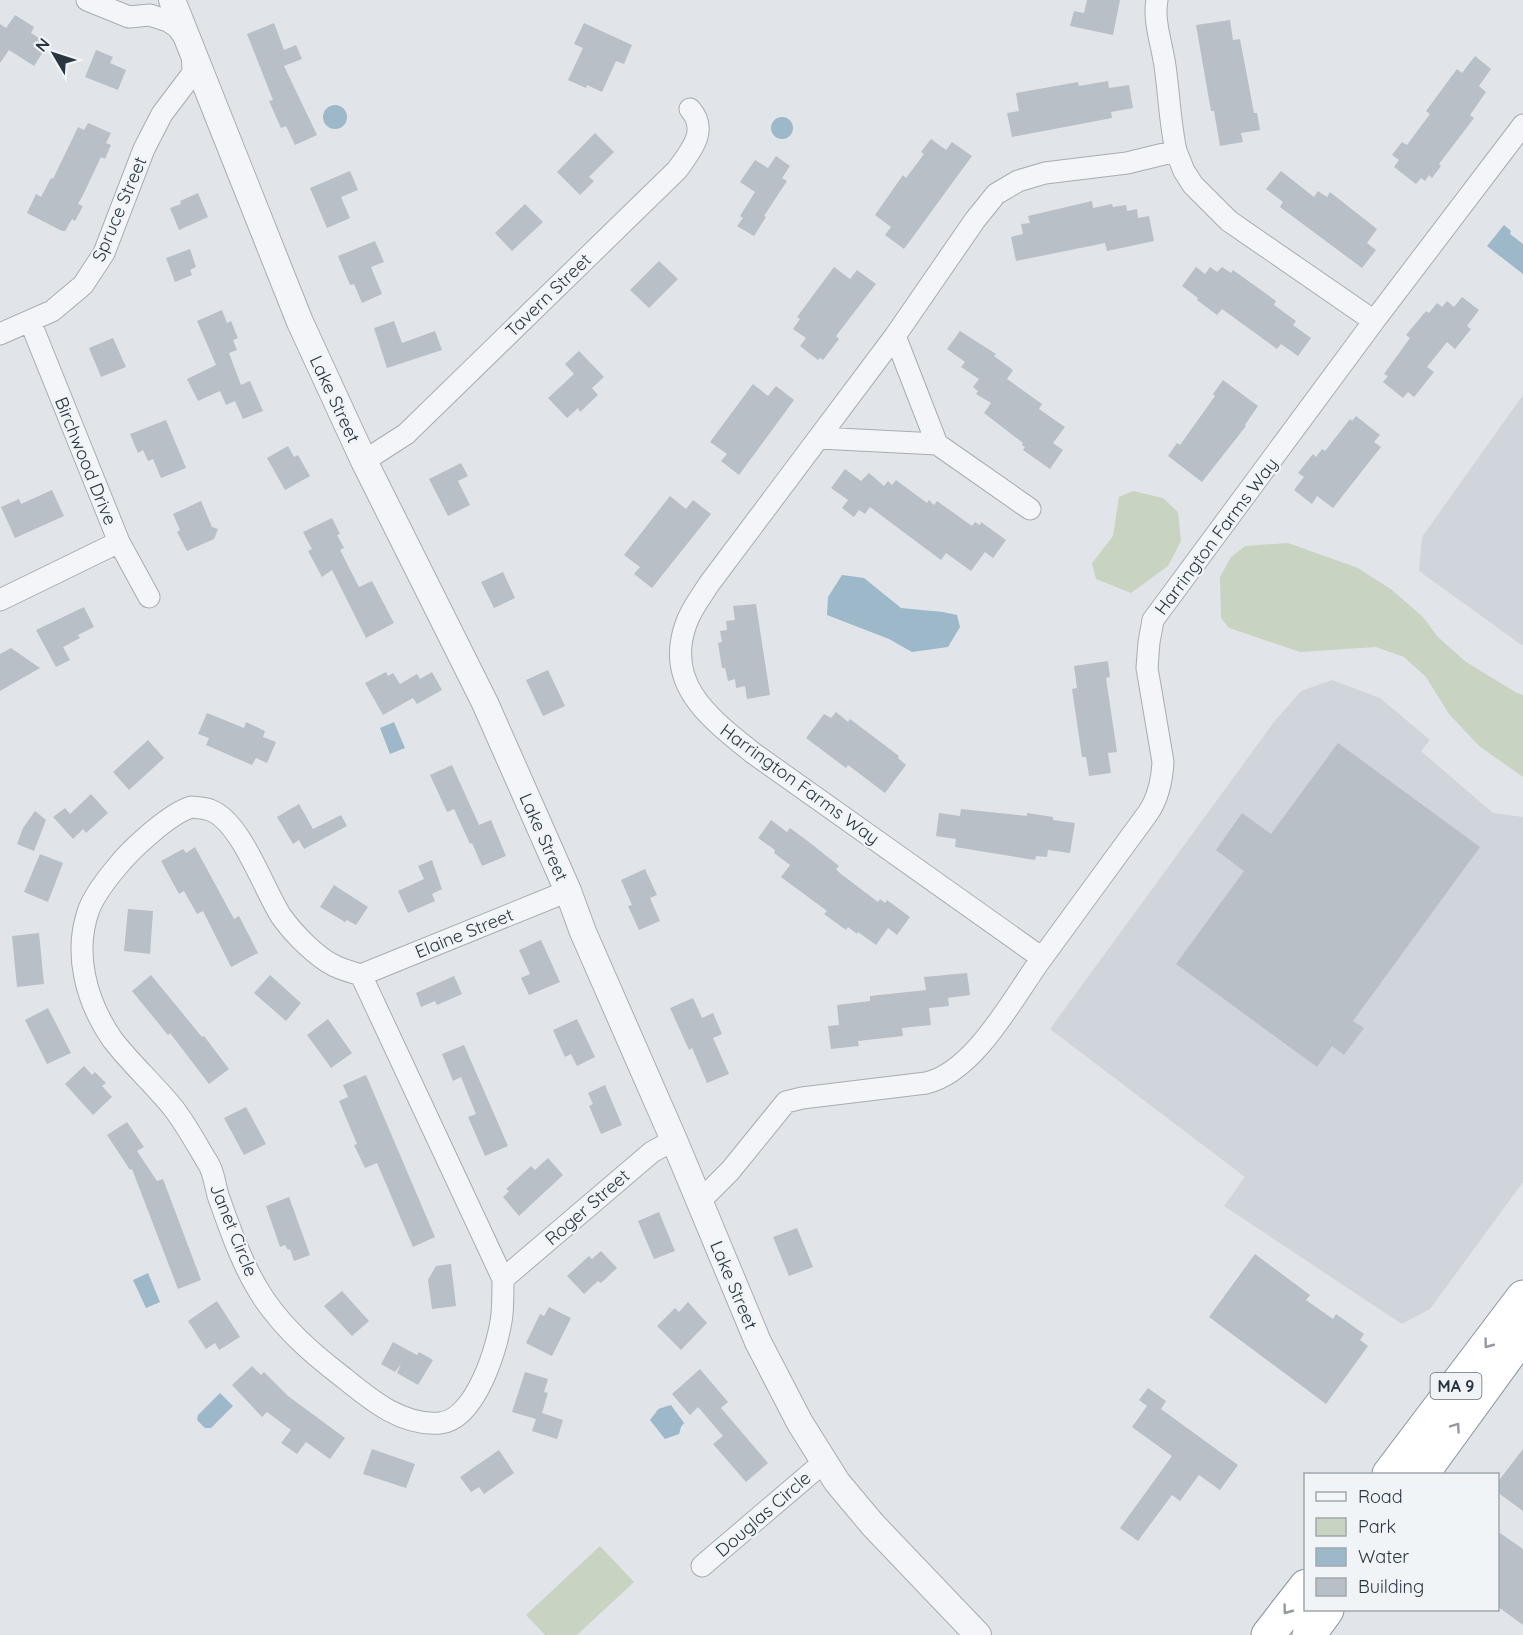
<svg xmlns="http://www.w3.org/2000/svg" width="1523" height="1635" font-family="Quicksand,sans-serif">
<style>
.built{fill:#cfd5db}
.green{fill:#c8d3c2}
.water{fill:#9cb8c9}
.building{fill:#b8bfc6}
.lines{fill:none;stroke-linecap:round;stroke-linejoin:round}
.minor-casing{stroke:#a6adb3;stroke-width:23}
.tertiary-casing{stroke:#a6adb3;stroke-width:28}
.trunk-casing{stroke:#8894a0;stroke-width:35}
.minor{stroke:#f3f5f8;stroke-width:21}
.tertiary{stroke:#f3f5f8;stroke-width:26}
.trunk{stroke:#fff;stroke-width:33}
.oneway{stroke:#949aa0}
.labels{text-anchor:middle;dominant-baseline:central;stroke-width:4.5;stroke-linejoin:round;paint-order:stroke}
.shield{fill:#f0f4f7;stroke:#656e78;stroke-width:1.5}
.shield-label{font-size:16px;font-weight:bold;fill:#293541}
.street-label{font-size:18px;fill:#293541;stroke:#f0f4f7}
</style>
<rect width="100%" height="100%" fill="#e1e5e9"/>
<path class="built" d="M 1523,395 L 1523,646 L 1419,571 L 1422,537 Z
M 1332,680 L 1380,698 L 1430,740 L 1421,751 L 1493,813 L 1523,817 L 1523,1182 L 1430,1309 L 1402,1324 L 1224,1206 L 1245,1177 L 1050,1029 L 1274,722 L 1301,691 Z"/>
<path class="green" d="M 1133,491 L 1163,498 L 1178,512 L 1181,541 L 1168,566 L 1131,593 L 1096,579 L 1092,563 L 1113,536 L 1119,497 Z
M 1288,543 L 1358,568 L 1392,590 L 1422,616 L 1438,637 L 1466,662 L 1517,693 L 1523,695 L 1523,777 L 1479,746 L 1449,714 L 1426,677 L 1404,657 L 1376,647 L 1300,652 L 1229,628 L 1221,618 L 1220,577 L 1231,557 L 1245,546 Z
M 600,1546 L 634,1582 L 577,1635 L 545,1635 L 526,1615 Z"/>
<path class="water" d="M323 117a12 12 0 1 1 24 0a12 12 0 1 1-24 0Z
M771 128a11 11 0 1 1 22 0a11 11 0 1 1-22 0Z
M 1504,225 L 1511,231 L 1510,234 L 1523,244 L 1523,274 L 1487,246 Z
M 842,575 L 864,578 L 901,608 L 943,612 L 957,615 L 960,627 L 948,647 L 912,652 L 889,639 L 827,615 L 828,597 Z
M 394,722 L 405,748 L 390,754 L 380,728 Z
M 148,1273 L 160,1302 L 146,1308 L 133,1280 Z
M 220,1393 L 233,1406 L 211,1428 L 205,1428 L 197,1420 L 198,1415 Z
M 671,1405 L 684,1423 L 681,1427 L 679,1434 L 665,1439 L 650,1420 C 661,1407 654,1410 671,1405 Z"/>
<path class="building" d="M 1087,0 L 1120,0 L 1113,35 L 1070,26 L 1074,11 L 1084,13 Z
M 15,15 L 34,27 L 31,33 L 48,44 L 34,66 L 9,50 L 0,63 L 0,24 L 6,28 Z
M 1230,20 L 1233,40 L 1240,39 L 1254,113 L 1257,113 L 1260,130 L 1241,133 L 1243,142 L 1220,146 L 1214,111 L 1211,111 L 1196,25 Z
M 274,23 L 284,50 L 296,45 L 302,59 L 284,66 L 317,135 L 295,145 L 286,126 L 281,128 L 269,101 L 273,100 L 247,34 Z
M 584,23 L 632,45 L 624,64 L 616,61 L 602,92 L 587,85 L 586,88 L 568,80 L 583,48 L 574,44 Z
M 96,50 L 113,57 L 110,63 L 126,70 L 118,90 L 85,77 Z
M 1475,56 L 1491,69 L 1479,86 L 1486,92 L 1470,115 L 1474,118 L 1439,164 L 1441,166 L 1432,178 L 1429,175 L 1425,181 L 1421,178 L 1416,184 L 1394,167 L 1399,160 L 1392,155 L 1402,142 L 1407,145 L 1430,114 L 1426,111 L 1457,69 L 1462,73 Z
M 1108,81 L 1109,88 L 1129,85 L 1133,108 L 1111,112 L 1112,118 L 1012,137 L 1007,113 L 1019,111 L 1016,93 L 1078,82 L 1079,86 Z
M 88,123 L 111,133 L 106,143 L 111,145 L 105,159 L 101,157 L 83,195 L 78,204 L 83,206 L 75,221 L 72,219 L 65,231 L 62,231 L 27,213 L 36,194 L 41,197 L 51,178 L 53,179 L 78,127 L 84,130 Z
M 595,133 L 614,152 L 589,177 L 594,181 L 580,195 L 557,172 Z
M 931,139 L 946,150 L 952,142 L 972,156 L 904,249 L 885,235 L 891,227 L 875,215 L 903,175 L 906,178 L 924,154 L 921,152 Z
M 776,156 L 790,166 L 782,178 L 787,181 L 764,216 L 766,217 L 754,236 L 737,226 L 743,218 L 740,216 L 755,192 L 740,182 L 755,160 L 768,168 Z
M 350,171 L 358,190 L 341,197 L 350,218 L 327,228 L 310,188 Z
M 1281,171 L 1314,197 L 1318,191 L 1327,197 L 1330,192 L 1377,229 L 1367,243 L 1376,250 L 1362,268 L 1280,207 L 1283,202 L 1266,189 Z
M 198,193 L 208,217 L 179,230 L 170,208 L 181,204 L 180,201 Z
M 1092,201 L 1093,208 L 1112,204 L 1113,207 L 1126,205 L 1127,211 L 1137,209 L 1138,218 L 1149,216 L 1154,241 L 1107,251 L 1105,243 L 1016,261 L 1011,237 L 1023,234 L 1021,224 L 1030,223 L 1028,216 Z
M 525,204 L 543,222 L 512,251 L 495,233 Z
M 375,241 L 384,262 L 371,267 L 382,294 L 362,303 L 354,284 L 350,285 L 338,256 Z
M 190,249 L 196,267 L 190,270 L 192,275 L 175,282 L 166,258 Z
M 659,261 L 678,279 L 649,308 L 630,290 Z
M 834,267 L 850,279 L 857,270 L 876,284 L 836,336 L 839,339 L 823,360 L 820,358 L 818,360 L 800,346 L 806,338 L 793,329 L 800,319 L 797,317 Z
M 1196,267 L 1205,274 L 1210,267 L 1217,272 L 1222,267 L 1231,273 L 1233,270 L 1276,301 L 1274,305 L 1296,321 L 1293,325 L 1311,338 L 1298,356 L 1281,344 L 1277,349 L 1222,309 L 1217,315 L 1197,300 L 1198,298 L 1182,286 Z
M 1462,297 L 1479,310 L 1467,326 L 1471,329 L 1455,349 L 1447,342 L 1427,367 L 1434,372 L 1414,397 L 1408,392 L 1403,398 L 1383,382 L 1388,376 L 1384,374 L 1410,338 L 1406,335 L 1426,311 L 1429,313 L 1437,303 L 1442,307 L 1447,301 L 1454,307 Z
M 222,310 L 227,323 L 231,321 L 238,338 L 233,340 L 237,350 L 229,353 L 241,385 L 250,381 L 263,411 L 243,419 L 235,401 L 226,405 L 220,391 L 198,401 L 187,379 L 216,365 L 197,321 Z
M 394,321 L 402,343 L 435,331 L 442,350 L 387,368 L 374,328 Z
M 960,331 L 996,354 L 994,356 L 1013,370 L 1007,379 L 1042,404 L 1039,409 L 1065,427 L 1053,443 L 1063,450 L 1050,469 L 1023,450 L 1025,447 L 1022,445 L 1023,443 L 984,413 L 991,403 L 976,394 L 978,391 L 973,387 L 979,379 L 961,367 L 965,362 L 947,349 Z
M 113,338 L 126,367 L 101,377 L 89,348 Z
M 579,351 L 604,377 L 592,388 L 598,395 L 580,412 L 578,408 L 567,418 L 548,398 L 574,374 L 565,364 Z
M 1223,380 L 1258,406 L 1245,425 L 1246,426 L 1202,482 L 1168,456 L 1177,443 L 1180,445 L 1215,396 L 1213,394 Z
M 753,384 L 768,396 L 776,386 L 794,400 L 739,475 L 721,461 L 727,454 L 710,442 Z
M 1356,416 L 1380,435 L 1374,442 L 1381,447 L 1333,508 L 1317,496 L 1312,504 L 1294,490 L 1304,477 L 1298,473 L 1313,454 L 1316,457 L 1322,449 L 1325,451 L 1350,419 L 1352,421 Z
M 166,420 L 186,468 L 161,478 L 153,459 L 148,461 L 143,450 L 138,453 L 130,434 Z
M 288,446 L 294,457 L 298,455 L 310,476 L 285,490 L 267,458 Z
M 461,463 L 468,476 L 458,481 L 470,505 L 448,516 L 429,479 Z
M 845,469 L 861,481 L 869,473 L 884,486 L 888,481 L 892,485 L 896,480 L 927,503 L 929,500 L 934,505 L 937,501 L 972,526 L 975,522 L 980,525 L 981,522 L 1006,540 L 993,558 L 985,552 L 971,571 L 946,553 L 941,560 L 870,507 L 865,514 L 859,510 L 854,517 L 842,508 L 848,500 L 831,488 Z
M 52,490 L 64,516 L 15,538 L 1,507 L 19,499 L 21,504 Z
M 670,496 L 686,509 L 693,500 L 711,514 L 652,588 L 634,574 L 640,567 L 624,555 Z
M 201,501 L 212,527 L 218,529 L 214,539 L 187,551 L 177,532 L 180,530 L 173,514 Z
M 332,518 L 340,534 L 337,535 L 344,548 L 340,550 L 359,587 L 372,581 L 394,623 L 366,638 L 332,570 L 322,577 L 308,551 L 312,549 L 303,532 Z
M 503,572 L 515,598 L 494,608 L 481,582 Z
M 756,604 L 770,695 L 747,699 L 745,686 L 736,688 L 735,679 L 728,681 L 725,668 L 722,668 L 718,643 L 722,642 L 720,631 L 727,630 L 726,621 L 735,620 L 733,606 Z
M 84,607 L 94,627 L 78,635 L 80,638 L 63,647 L 70,660 L 56,667 L 36,630 Z
M 11,648 L 40,668 L 0,691 L 0,654 Z
M 1108,661 L 1110,677 L 1106,678 L 1117,752 L 1108,753 L 1111,773 L 1089,776 L 1086,757 L 1082,757 L 1072,689 L 1077,688 L 1074,666 Z
M 548,670 L 565,706 L 543,716 L 526,680 Z
M 386,672 L 388,676 L 393,673 L 400,684 L 417,674 L 420,679 L 432,672 L 442,690 L 417,704 L 413,698 L 383,715 L 365,683 Z
M 836,712 L 848,722 L 850,719 L 899,756 L 898,758 L 906,765 L 885,793 L 848,765 L 846,768 L 806,738 L 824,714 L 831,718 Z
M 207,713 L 244,728 L 246,722 L 265,731 L 263,737 L 276,742 L 267,763 L 256,758 L 252,765 L 206,745 L 209,738 L 198,734 Z
M 148,740 L 164,758 L 129,790 L 113,772 Z
M 1338,743 L 1480,847 L 1353,1021 L 1364,1028 L 1344,1055 L 1332,1046 L 1317,1067 L 1176,964 L 1244,871 L 1216,850 L 1242,813 L 1271,834 Z
M 452,765 L 479,825 L 491,820 L 506,856 L 482,866 L 472,843 L 470,844 L 454,809 L 447,812 L 430,775 Z
M 91,794 L 108,813 L 86,833 L 83,829 L 73,839 L 53,817 L 65,808 L 70,814 Z
M 299,804 L 313,829 L 341,815 L 347,826 L 304,849 L 299,840 L 293,844 L 277,817 Z
M 961,809 L 1027,816 L 1027,813 L 1053,817 L 1053,820 L 1075,823 L 1070,853 L 1048,850 L 1047,857 L 1036,856 L 1035,860 L 955,847 L 956,839 L 936,836 L 939,813 L 960,816 Z
M 35,811 L 46,820 L 34,851 L 17,844 L 23,828 Z
M 771,820 L 787,832 L 790,828 L 809,842 L 839,866 L 836,869 L 841,874 L 878,902 L 880,899 L 885,903 L 887,900 L 910,917 L 897,935 L 888,928 L 876,945 L 858,932 L 857,934 L 848,927 L 846,930 L 824,914 L 827,911 L 781,877 L 790,865 L 774,853 L 775,850 L 758,838 Z
M 195,847 L 234,919 L 239,916 L 258,953 L 231,967 L 203,911 L 197,914 L 184,891 L 179,894 L 161,861 L 183,849 L 186,853 Z
M 40,854 L 63,863 L 48,902 L 24,892 Z
M 432,860 L 442,889 L 432,894 L 435,901 L 408,913 L 398,891 L 424,879 L 418,866 Z
M 645,869 L 657,895 L 650,898 L 660,921 L 639,930 L 628,906 L 632,905 L 621,880 Z
M 334,885 L 368,907 L 356,925 L 347,920 L 345,922 L 320,907 Z
M 128,909 L 153,911 L 150,954 L 124,951 Z
M 39,933 L 44,984 L 17,987 L 12,936 Z
M 541,940 L 560,982 L 529,995 L 521,978 L 530,974 L 519,950 Z
M 967,973 L 970,995 L 948,998 L 949,1006 L 929,1008 L 931,1025 L 902,1028 L 903,1036 L 858,1041 L 859,1046 L 831,1049 L 828,1026 L 839,1025 L 837,1005 L 870,1001 L 870,996 L 926,990 L 924,977 Z
M 151,975 L 202,1037 L 204,1036 L 229,1069 L 209,1084 L 170,1033 L 168,1035 L 132,991 Z
M 270,975 L 301,1003 L 286,1021 L 254,993 Z
M 454,976 L 462,994 L 437,1005 L 435,1001 L 421,1007 L 416,993 Z
M 693,998 L 702,1018 L 713,1013 L 722,1034 L 713,1038 L 729,1074 L 707,1083 L 692,1048 L 689,1050 L 670,1008 Z
M 48,1008 L 71,1053 L 47,1064 L 25,1020 Z
M 328,1019 L 352,1053 L 331,1068 L 307,1035 Z
M 577,1019 L 595,1057 L 577,1066 L 571,1054 L 565,1057 L 553,1030 Z
M 464,1045 L 508,1146 L 485,1156 L 468,1117 L 476,1114 L 461,1077 L 453,1081 L 442,1054 Z
M 84,1066 L 92,1075 L 95,1072 L 106,1083 L 102,1086 L 112,1097 L 93,1115 L 65,1084 Z
M 366,1075 L 435,1237 L 413,1247 L 377,1163 L 365,1168 L 354,1145 L 357,1144 L 339,1101 L 348,1097 L 343,1085 Z
M 605,1085 L 622,1125 L 601,1134 L 589,1106 L 593,1104 L 588,1093 Z
M 246,1107 L 266,1144 L 244,1155 L 224,1118 Z
M 127,1122 L 144,1147 L 137,1151 L 157,1181 L 163,1179 L 201,1280 L 178,1289 L 132,1169 L 130,1170 L 107,1135 Z
M 548,1158 L 563,1175 L 519,1216 L 503,1197 L 509,1191 L 506,1189 L 531,1166 L 535,1170 Z
M 289,1197 L 310,1255 L 294,1261 L 290,1249 L 288,1250 L 285,1245 L 280,1247 L 266,1206 Z
M 659,1212 L 675,1251 L 654,1259 L 638,1221 Z
M 797,1228 L 813,1267 L 789,1276 L 773,1237 Z
M 601,1251 L 617,1268 L 601,1283 L 598,1281 L 584,1294 L 567,1276 L 589,1256 L 592,1259 Z
M 1255,1254 L 1310,1295 L 1306,1300 L 1333,1319 L 1336,1314 L 1364,1334 L 1360,1340 L 1368,1346 L 1326,1404 L 1209,1317 Z
M 451,1264 L 456,1306 L 432,1309 L 428,1280 L 436,1266 Z
M 342,1291 L 369,1321 L 352,1336 L 324,1306 Z
M 217,1301 L 240,1337 L 219,1350 L 215,1343 L 206,1349 L 188,1321 Z
M 688,1302 L 707,1323 L 681,1350 L 657,1326 L 675,1308 L 679,1312 Z
M 549,1307 L 571,1318 L 552,1356 L 526,1343 L 540,1314 L 544,1316 Z
M 393,1342 L 417,1355 L 419,1352 L 433,1360 L 418,1385 L 397,1373 L 401,1364 L 395,1372 L 381,1364 Z
M 252,1366 L 261,1375 L 264,1372 L 288,1396 L 345,1438 L 330,1459 L 306,1442 L 297,1454 L 281,1443 L 291,1430 L 267,1412 L 262,1417 L 232,1385 Z
M 700,1369 L 728,1402 L 721,1408 L 768,1463 L 746,1482 L 713,1444 L 723,1436 L 698,1407 L 690,1415 L 672,1394 Z
M 525,1372 L 548,1379 L 544,1392 L 548,1393 L 542,1413 L 563,1420 L 557,1439 L 532,1431 L 536,1419 L 512,1412 Z
M 1148,1388 L 1166,1401 L 1161,1409 L 1238,1465 L 1220,1490 L 1199,1475 L 1180,1501 L 1172,1495 L 1138,1541 L 1120,1528 L 1172,1456 L 1132,1427 L 1147,1406 L 1139,1400 Z
M 372,1449 L 415,1464 L 406,1488 L 363,1474 Z
M 1523,1449 L 1523,1511 L 1497,1492 L 1497,1483 Z
M 499,1450 L 514,1473 L 484,1494 L 479,1487 L 471,1492 L 460,1477 Z
M 1497,1531 L 1523,1549 L 1523,1625 L 1497,1606 Z"/>
<g class="lines">
<defs>
<path id="minor" d="M 1157,0 C 1153,21 1162,44 1165,66 C 1169,94 1170,123 1176,151
M 30,321 L 119,542 L 149,597
M 1374,321 L 1523,125
M 0,334 L 52,311 L 83,285 L 104,253 L 144,149 L 162,114 L 193,73 L 192,47 L 177,27 L 168,21 L 150,15 L 129,17 L 87,0
M 895,336 L 937,444
M 819,438 L 937,444 L 1030,509
M 364,461 L 406,434 L 677,170 C 691,151 709,130 690,109
M 0,600 L 119,542
M 192,807 C 198,808 205,808 210,810 C 241,821 264,890 281,916 C 293,933 316,957 335,966 C 343,970 352,972 361,975 L 503,1279 C 503,1291 503,1303 502,1314 C 499,1344 476,1420 440,1423 C 402,1426 371,1400 344,1378 C 314,1355 286,1331 264,1299 C 244,1269 232,1235 220,1201 C 215,1189 215,1174 208,1163 C 197,1145 187,1126 174,1109 C 155,1085 131,1064 112,1039 C 86,1001 73,953 89,909 C 95,894 106,880 116,868 C 130,850 171,812 192,807 Z
M 361,975 L 568,891
M 700,1201 L 730,1171 L 786,1102 L 802,1098 L 926,1083 C 975,1072 1014,996 1042,958 L 753,753 C 711,719 664,685 686,624 C 691,609 701,597 709,584 L 895,336 L 975,220 L 996,194 L 1018,181 L 1045,173 L 1127,163 L 1176,151 L 1184,171 L 1193,185 L 1229,221 L 1374,321 L 1153,620 L 1149,642 L 1147,668 L 1163,762 C 1162,780 1159,797 1148,813 L 1042,958
M 503,1279 L 652,1152 L 674,1140
M 702,1566 L 824,1462"/>
<path id="tertiary" d="M 172,0 L 300,322 L 364,461 L 485,703 L 568,891 L 583,932 L 674,1140 L 758,1342 L 800,1423 L 837,1482 L 873,1525 L 978,1635"/>
<path id="trunk" d="M 1389,1474 L 1523,1297
M 1422,1474 L 1523,1335
M 1268,1635 L 1306,1586
M 1309,1635 L 1327,1610"/>
</defs>
<use href="#minor" class="minor-casing"/>
<use href="#tertiary" class="tertiary-casing"/>
<use href="#trunk" class="trunk-casing"/>
<use href="#minor" class="minor"/>
<use href="#tertiary" class="tertiary"/>
<use href="#trunk" class="trunk"/>
</g>
<defs><path id="oneway-chevron" d="M-2-3.5L2.5 0L-2 3.5" fill="none" stroke-width="1.6" stroke-linecap="round" stroke-linejoin="round" transform="scale(1.5)"/></defs>
<g class="oneway">
<use href="#oneway-chevron" transform="translate(1488 1344) rotate(127)"/>
<use href="#oneway-chevron" transform="translate(1456 1427) rotate(-55)"/>
<use href="#oneway-chevron" transform="translate(1287 1610) rotate(127)"/>
</g>
<g class="labels">
<rect class="shield" x="1430.5" y="1373" width="51" height="26" rx="4.5"/>
<g class="shield-label">
<text x="1456" y="1386">MA 9</text>
</g>
<g class="street-label">
<text transform="translate(119 209) rotate(-67)">Spruce Street</text>
<text transform="translate(548 295) rotate(-44)">Tavern Street</text>
<text transform="translate(335 399) rotate(65)">Lake Street</text>
<text transform="translate(86 461) rotate(68)">Birchwood Drive</text>
<text transform="translate(1216 536) rotate(-53)">Harrington Farms Way</text>
<text transform="translate(800 784) rotate(36)">Harrington Farms Way</text>
<text transform="translate(544 837) rotate(66)">Lake Street</text>
<text transform="translate(464 933) rotate(-22)">Elaine Street</text>
<text transform="translate(587 1207) rotate(-41)">Roger Street</text>
<text transform="translate(234 1230) rotate(68)">Janet Circle</text>
<text transform="translate(734 1285) rotate(67)">Lake Street</text>
<text transform="translate(763 1514) rotate(-41)">Douglas Circle</text>
</g>
</g>
<rect x="1304" y="1473" width="195" height="138" fill="#f0f4f7" stroke="#a0a8ae" stroke-width="1.5"/>
<rect x="1316" y="1492" width="30" height="9" fill="#f3f5f8" stroke="#a0a8ae" stroke-width="1.5"/>
<text x="1358" y="1503" font-size="18" fill="#293541">Road</text>
<rect x="1316" y="1518" width="30" height="18" fill="#c8d3c2" stroke="#a0a8ae" stroke-width="1.5"/>
<text x="1358" y="1533" font-size="18" fill="#293541">Park</text>
<rect x="1316" y="1548" width="30" height="18" fill="#9cb8c9" stroke="#a0a8ae" stroke-width="1.5"/>
<text x="1358" y="1563" font-size="18" fill="#293541">Water</text>
<rect x="1316" y="1578" width="30" height="18" fill="#b8bfc6" stroke="#a0a8ae" stroke-width="1.5"/>
<text x="1358" y="1593" font-size="18" fill="#293541">Building</text>
<g transform="translate(54 54) rotate(309)" stroke="#f0f4f7" stroke-width="4.5" paint-order="stroke">
<path d="M0-4.5L10 22L0 15L-10 22Z" fill="#293541"/>
<text y="-9" font-size="16" font-weight="bold" text-anchor="middle" fill="#293541">N</text>
</g>
</svg>
